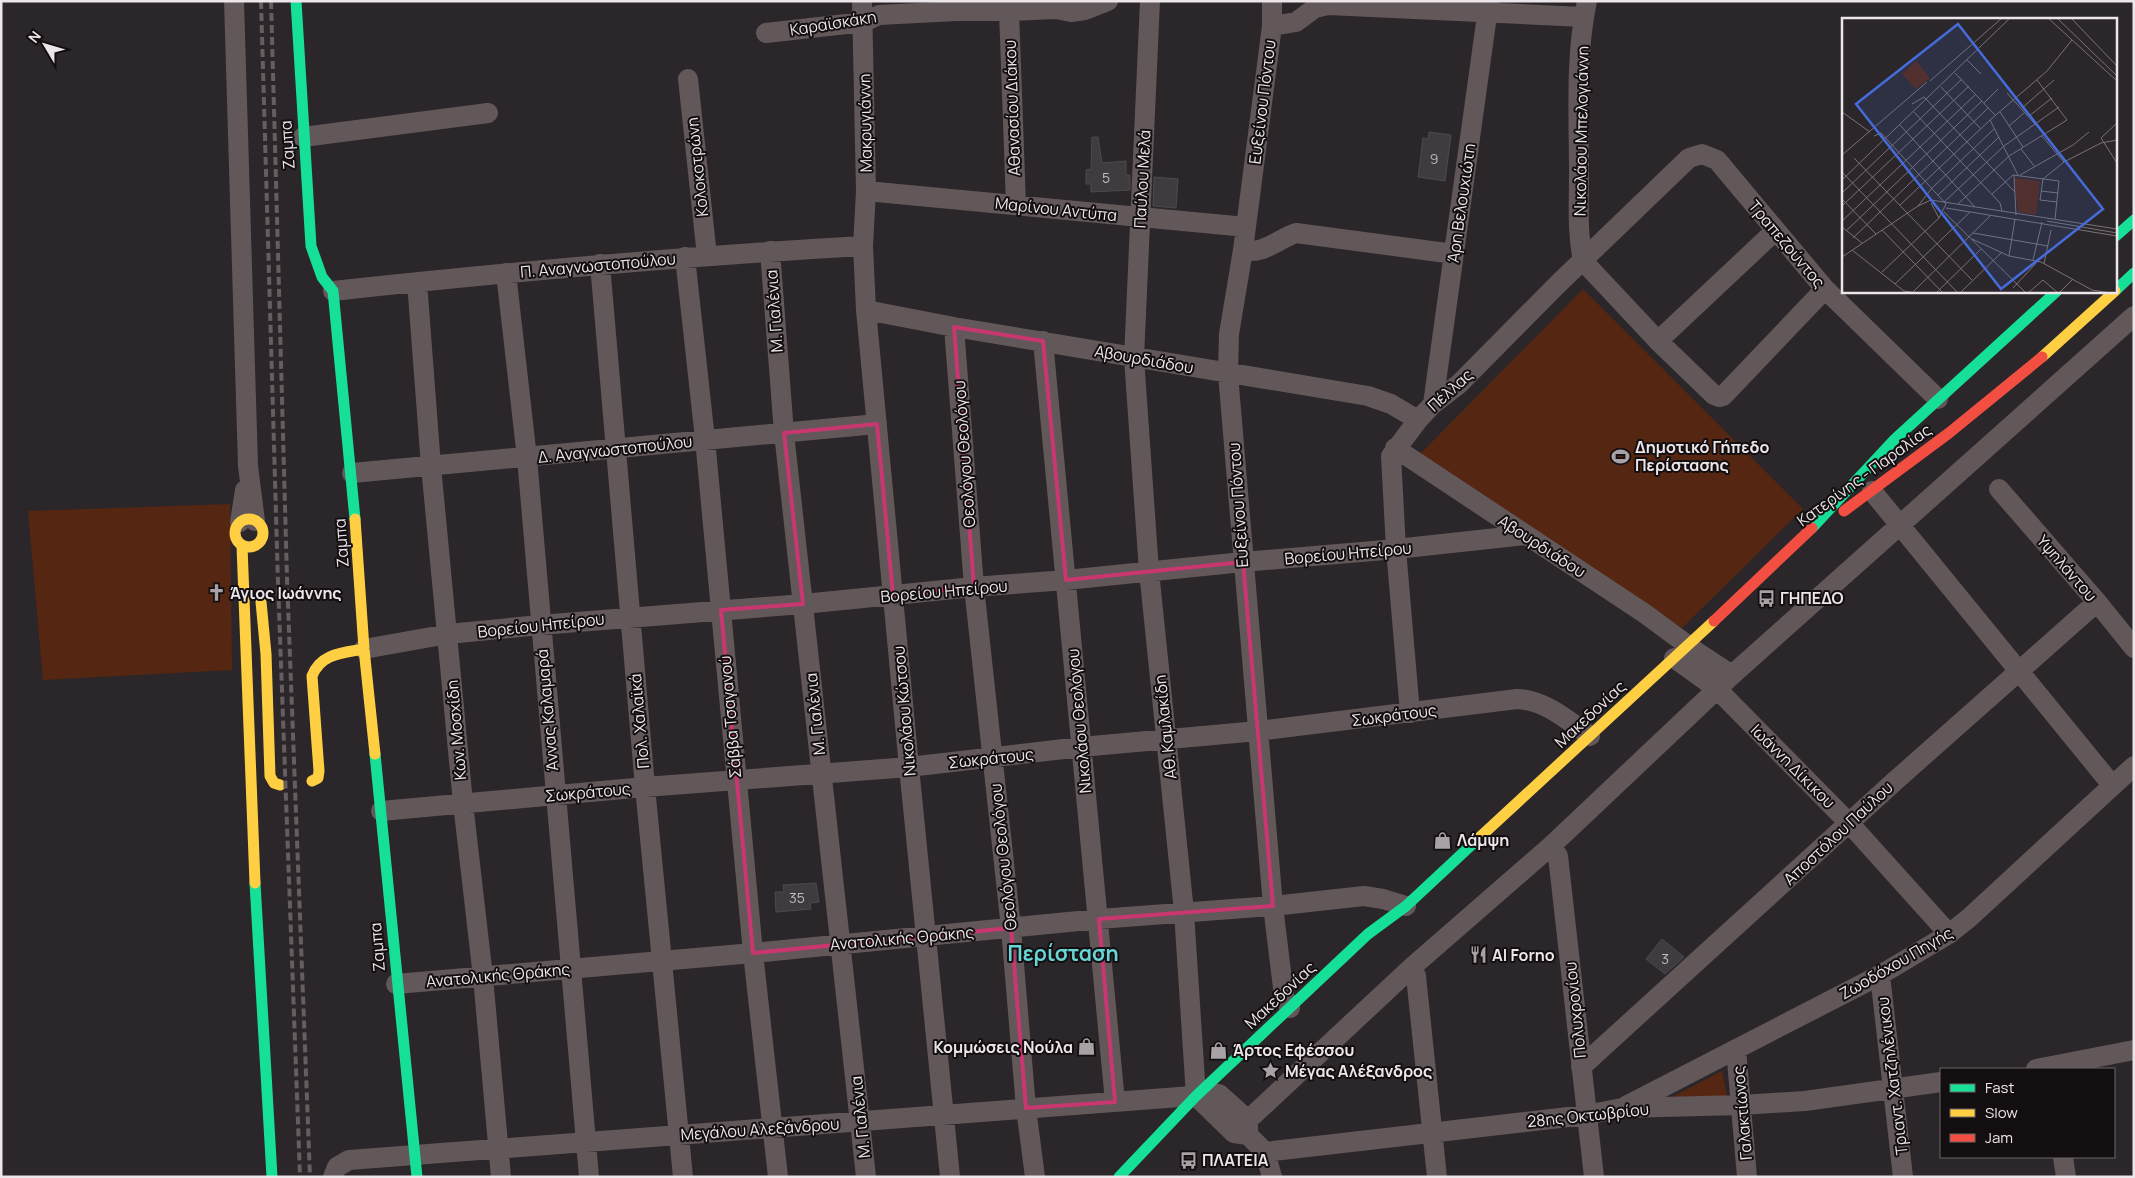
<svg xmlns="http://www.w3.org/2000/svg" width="2135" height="1178" font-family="Manrope,sans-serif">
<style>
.green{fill:#552612}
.building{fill:#3e3c3e;stroke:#4d4a4d}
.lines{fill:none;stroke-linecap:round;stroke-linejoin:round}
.street{stroke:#625759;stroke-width:20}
.fast{stroke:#16e098;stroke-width:11}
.slow{stroke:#ffcf43;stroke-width:11}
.jam{stroke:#f24e42;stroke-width:11}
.rail{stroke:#665d60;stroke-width:4;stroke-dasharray:8 4;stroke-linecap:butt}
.marked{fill:none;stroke:#c83770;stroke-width:4;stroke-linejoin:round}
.labels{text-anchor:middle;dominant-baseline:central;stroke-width:4;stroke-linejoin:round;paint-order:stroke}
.number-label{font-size:14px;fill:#c0bbbe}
.street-label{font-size:16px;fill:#ece5e9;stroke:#130f11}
.poi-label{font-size:16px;font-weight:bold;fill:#ece5e9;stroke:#130f11;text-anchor:start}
.district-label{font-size:21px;font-weight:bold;fill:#67d4d6;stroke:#130f11}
.inset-road{fill:none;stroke:#787276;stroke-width:1}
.view{fill:#466cdb;fill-opacity:0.15;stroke:#466cdb;stroke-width:2.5}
.inset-edge{fill:none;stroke:#ece5e9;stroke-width:2.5}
</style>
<rect width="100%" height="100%" fill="#2b2629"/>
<path class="green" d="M 1583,289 L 1803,509 L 1682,628 L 1415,459 Z
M 230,504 L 232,670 L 43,680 L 28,511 Z
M 1722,1071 L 1728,1101 L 1655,1106 Z"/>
<path class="building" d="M 1429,132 L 1451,135 L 1445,181 L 1418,177 L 1423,138 L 1428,139 Z
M 1092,137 L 1098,137 L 1102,163 L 1126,161 L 1126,175 L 1130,175 L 1130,190 L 1091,192 L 1091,184 L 1086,184 L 1086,170 L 1091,169 Z
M 1154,177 L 1178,179 L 1176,208 L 1153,206 Z
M 816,883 L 819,902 L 810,903 L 811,909 L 776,912 L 775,892 L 784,892 L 783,885 Z
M 1662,939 L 1684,957 L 1665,974 L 1646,959 Z"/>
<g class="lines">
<path class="street" d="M 234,1 L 248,466 L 255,521
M 862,1 L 866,191 L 863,246 L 866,310 L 909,767 L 950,1177
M 1150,1 L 1134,358 L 1149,571 L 1184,912 L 1196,1096
M 1272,1 L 1272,26 L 1243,250 L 1229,334 L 1228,374 L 1273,906 L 1284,996 L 1290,1008
M 1009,11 L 1016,205
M 1272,26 L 1296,22 L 1315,8 L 1328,5 L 1584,17
M 766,33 L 864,22 L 879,15 L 956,11 L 1009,11 L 1056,9 L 1071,12 L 1085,10 L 1108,1
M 688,79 L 707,256
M 303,137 L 488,113
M 866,191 L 1246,227
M 1243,250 C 1264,255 1278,239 1296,233 L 1454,254
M 770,251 L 784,433 L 866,1177
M 685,257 L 705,439 L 753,953 L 778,1177
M 1583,261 L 1658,341 L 1714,395 L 1719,397 L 1723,396 L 1825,289
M 1583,261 C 1577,232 1579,202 1579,173 C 1579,117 1575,57 1587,1
M 600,264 L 645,787 L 683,1177
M 506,273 L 527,458 L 589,1177
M 417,282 L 431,466 L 463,803 L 483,977 L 501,1177
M 333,291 C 509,272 686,256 863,246
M 866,310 L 954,327 L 1368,396 L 1391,404 L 1418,420
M 954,327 L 974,587 L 1011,928 L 1026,1108 L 1035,1177
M 1043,341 L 1115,1102
M 1658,341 L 1775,231
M 1433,404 L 1489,1
M 1395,448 L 1644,613 L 1697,652 L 1732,675
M 352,473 L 877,424
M 1999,489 L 2097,602 L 2134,648
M 1872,491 L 2112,785
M 240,522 L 245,490
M 364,649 L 448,634 L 540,625 L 803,604 L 974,587 L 1066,580 L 1243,562 L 1396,549 L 1525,535
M 1674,658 L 1717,689 L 1850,824 L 1949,934
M 1410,713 L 1396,549 L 1391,456 L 1418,420 L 1433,404 L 1459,384 L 1558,284 L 1689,158 L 1702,154 L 1717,160 L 1825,289 L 1938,399
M 381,811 L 645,787 L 909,767 L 1081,747 L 1258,731 L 1517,699 C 1545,700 1567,720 1590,736
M 1551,846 L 1558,856 L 1594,1177
M 1412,967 L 1416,976 L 1437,1177
M 1880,975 L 1903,1177
M 396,984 L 753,953 L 1099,919 L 1273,906 L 1364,896 L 1383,899 L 1406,906
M 1736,1049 L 1747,1177
M 1581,1067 L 1895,781 L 2097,602
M 2036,1069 L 2134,1050
M 1196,1096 L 1234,1133 L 1248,1135 L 1265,1152 L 1272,1177
M 1626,1106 L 1880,975 L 1949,934 L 1969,918 L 2134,766
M 1248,1120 L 1412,967 L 1551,846 L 1732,675 L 2134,316
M 1265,1152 L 1586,1115 L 1622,1108 L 1741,1105 L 1805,1101 L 1941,1082
M 2063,1157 L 2066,1177
M 333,1177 L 337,1167 L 349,1160 L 1219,1094 L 1248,1120 L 1248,1135"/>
<path class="fast" d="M 296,1 L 311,246 L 322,277 L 333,291 L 355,519
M 2116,236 L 2134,220
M 2116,290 L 2134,273
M 1812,528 L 1895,439 L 2057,291
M 375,754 L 417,1177
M 255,883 L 272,1177
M 1119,1177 L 1196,1096 L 1368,934 L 1406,906 L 1480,837"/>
<path class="slow" d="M 2042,357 L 2115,291
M235 533a14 14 0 1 1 28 0a14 14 0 1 1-28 0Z
M 355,519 L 364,649 L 375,754
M 242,546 L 255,883
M 261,602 L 266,654 L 270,776 L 274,783 L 280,785
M 312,781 L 318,778 L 319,771 L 312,676 C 321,653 343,653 364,649
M 1480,837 L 1714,621"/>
<path class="jam" d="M 1844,511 L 1949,433 L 2042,357
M 1714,621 L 1812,528"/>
<path class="rail" d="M 261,1 L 278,583 L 300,1177
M 271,1 L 287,579 L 310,1177"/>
</g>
<path class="marked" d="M 954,327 L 1043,341 L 1066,580 L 1243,562 L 1273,906 L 1099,919 L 1115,1102 L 1026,1108 L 1011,928 L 753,953 L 721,610 L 803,604 L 784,433 L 877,424 L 893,595 L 974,587 Z"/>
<defs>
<symbol id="stadium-bare" viewBox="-9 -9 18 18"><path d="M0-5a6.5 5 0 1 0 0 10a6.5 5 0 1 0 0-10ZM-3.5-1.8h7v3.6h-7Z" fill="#a8a2a6" stroke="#130f11" stroke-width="2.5" paint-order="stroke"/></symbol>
<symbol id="church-bare" viewBox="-9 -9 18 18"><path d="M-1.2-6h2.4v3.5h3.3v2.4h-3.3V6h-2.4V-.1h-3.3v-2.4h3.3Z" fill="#a8a2a6" stroke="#130f11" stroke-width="2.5" paint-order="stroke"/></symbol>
<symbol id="bus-bare" viewBox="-9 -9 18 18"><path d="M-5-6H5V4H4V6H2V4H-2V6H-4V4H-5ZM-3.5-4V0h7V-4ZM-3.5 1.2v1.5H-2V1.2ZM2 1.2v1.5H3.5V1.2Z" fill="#a8a2a6" stroke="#130f11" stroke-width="2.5" paint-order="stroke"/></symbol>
<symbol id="shop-bare" viewBox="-9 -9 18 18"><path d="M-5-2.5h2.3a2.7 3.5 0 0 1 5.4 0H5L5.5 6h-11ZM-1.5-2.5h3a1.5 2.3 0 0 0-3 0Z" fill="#a8a2a6" stroke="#130f11" stroke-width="2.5" paint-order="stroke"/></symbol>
<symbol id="restaurant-bare" viewBox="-9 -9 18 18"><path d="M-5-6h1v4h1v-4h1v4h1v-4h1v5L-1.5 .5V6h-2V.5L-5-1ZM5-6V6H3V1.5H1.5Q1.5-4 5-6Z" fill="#a8a2a6" stroke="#130f11" stroke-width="2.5" paint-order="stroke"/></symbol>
<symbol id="sight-bare" viewBox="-9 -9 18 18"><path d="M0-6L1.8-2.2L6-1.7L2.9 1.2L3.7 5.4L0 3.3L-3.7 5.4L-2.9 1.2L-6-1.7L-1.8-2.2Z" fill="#a8a2a6" stroke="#130f11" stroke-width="2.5" paint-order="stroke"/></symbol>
</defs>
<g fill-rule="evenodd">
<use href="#stadium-bare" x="1608" y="444" width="25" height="25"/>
<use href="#church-bare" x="204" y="580" width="25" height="25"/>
<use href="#bus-bare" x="1754" y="586" width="25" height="25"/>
<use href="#shop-bare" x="1430" y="828" width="25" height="25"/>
<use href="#restaurant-bare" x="1466" y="942" width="25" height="25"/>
<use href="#shop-bare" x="1074" y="1034" width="25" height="25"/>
<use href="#shop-bare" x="1206" y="1038" width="25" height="25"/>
<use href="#sight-bare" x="1258" y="1058" width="25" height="25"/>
<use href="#bus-bare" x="1176" y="1148" width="25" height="25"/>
</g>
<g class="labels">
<g class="number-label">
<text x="1434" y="158">9</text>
<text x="1106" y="177">5</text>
<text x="797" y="897">35</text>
<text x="1665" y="958">3</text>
</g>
<g class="street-label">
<text transform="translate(833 23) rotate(-9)">Καραϊσκάκη</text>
<text transform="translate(1262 102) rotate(-83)">Ευξείνου Πόντου</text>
<text transform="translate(1012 108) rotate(-92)">Αθανασίου Διάκου</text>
<text transform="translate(865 123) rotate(-91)">Μακρυγιάννη</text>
<text transform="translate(1581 131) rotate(-89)">Νικολάου Μπελογιάννη</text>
<text transform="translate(287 145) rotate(-94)">Ζαμπα</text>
<text transform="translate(697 167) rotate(-96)">Κολοκοτρώνη</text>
<text transform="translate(1142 179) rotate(-87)">Παύλου Μελά</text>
<text transform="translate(1461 203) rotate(-82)">Άρη Βελουχιώτη</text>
<text transform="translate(1056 209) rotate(6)">Μαρίνου Αντύπα</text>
<text transform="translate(1787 244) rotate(50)">Τραπεζούντος</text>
<text transform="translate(598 265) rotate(-5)">Π. Αναγνωστοπούλου</text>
<text transform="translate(774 311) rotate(-94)">Μ. Γιαλένια</text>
<text transform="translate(1144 359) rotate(10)">Αβουρδιάδου</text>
<text transform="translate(1450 390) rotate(-42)">Πέλλας</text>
<text transform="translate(615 449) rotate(-6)">Δ. Αναγνωστοπούλου</text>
<text transform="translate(964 454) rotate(-94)">Θεολόγου Θεολόγου</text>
<text transform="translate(1864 475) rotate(-36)">Κατερίνης - Παραλίας</text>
<text transform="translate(1238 505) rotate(-94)">Ευξείνου Πόντου</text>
<text transform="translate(341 543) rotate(-94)">Ζαμπα</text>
<text transform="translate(1542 546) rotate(33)">Αβουρδιάδου</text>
<text transform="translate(1348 553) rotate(-5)">Βορείου Ηπείρου</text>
<text transform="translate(2067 568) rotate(49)">Υψηλάντου</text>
<text transform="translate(944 591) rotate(-5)">Βορείου Ηπείρου</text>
<text transform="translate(541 625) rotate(-6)">Βορείου Ηπείρου</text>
<text transform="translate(547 710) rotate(-95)">Άννας Καλαμαρά</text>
<text transform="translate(904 711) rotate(-95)">Νικολάου Κώτσου</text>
<text transform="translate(815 714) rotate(-96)">Μ. Γιαλένια</text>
<text transform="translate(1590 714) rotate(-43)">Μακεδονίας</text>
<text transform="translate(1394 715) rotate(-7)">Σωκράτους</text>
<text transform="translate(730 717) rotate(-95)">Σάββα Τσαγανού</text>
<text transform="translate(639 721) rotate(-95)">Πολ. Χαλαϊκά</text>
<text transform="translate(1079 721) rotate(-95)">Νικολάου Θεολόγου</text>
<text transform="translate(1165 727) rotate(-96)">Αθ. Καμλακίδη</text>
<text transform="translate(456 730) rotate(-95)">Κων. Μοσχίδη</text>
<text transform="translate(991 758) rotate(-6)">Σωκράτους</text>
<text transform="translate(1793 766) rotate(45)">Ιωάννη Δίκικου</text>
<text transform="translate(588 792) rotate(-5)">Σωκράτους</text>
<text transform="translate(1838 833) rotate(-43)">Αποστόλου Παύλου</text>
<text transform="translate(1003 857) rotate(-96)">Θεολόγου Θεολόγου</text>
<text transform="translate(902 938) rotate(-5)">Ανατολικής Θράκης</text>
<text transform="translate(377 947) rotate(-95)">Ζαμπα</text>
<text transform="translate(1896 963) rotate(-30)">Ζωοδόχου Πηγής</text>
<text transform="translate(498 975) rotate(-5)">Ανατολικής Θράκης</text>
<text transform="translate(1280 995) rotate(-43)">Μακεδονίας</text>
<text transform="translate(1575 1010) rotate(-96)">Πολυχρονίου</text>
<text transform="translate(1892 1076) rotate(-97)">Τριαντ. Χατζηλένικου</text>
<text transform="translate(1742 1113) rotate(-95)">Γαλακτίωνος</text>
<text transform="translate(1588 1115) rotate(-6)">28ης Οκτωβρίου</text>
<text transform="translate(860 1117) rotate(-96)">Μ. Γιαλένια</text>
<text transform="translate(760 1129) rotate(-4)">Μεγάλου Αλεξάνδρου</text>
</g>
<g class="poi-label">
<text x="1635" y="447">Δημοτικό Γήπεδο<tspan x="1635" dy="18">Περίστασης</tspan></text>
<text x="230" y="593">Άγιος Ιωάννης</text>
<text x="1780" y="598">ΓΗΠΕΔΟ</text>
<text x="1457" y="840">Λάμψη</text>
<text x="1492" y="955">Al Forno</text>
<text x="1073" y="1047" text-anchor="end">Κομμώσεις Νούλα</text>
<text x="1233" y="1050">Άρτος Εφέσσου</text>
<text x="1285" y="1071">Μέγας Αλέξανδρος</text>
<text x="1202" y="1160">ΠΛΑΤΕΙΑ</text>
</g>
<g class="district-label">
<text x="1063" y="953">Περίσταση</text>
</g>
</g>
<g transform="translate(1842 18)">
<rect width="275" height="275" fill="#2b2629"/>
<path d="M 74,43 L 88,60 L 74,71 L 60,56 ZM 172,160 L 198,163 L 194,197 L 176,194 Z" fill="#552612"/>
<path class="inset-road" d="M 206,0 L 275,63M 215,0 L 275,58M 229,0 L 275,48M 125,42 L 139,56M 113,55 L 153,97M 88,63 L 160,0M 99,69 L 139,111M 165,75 L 202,116M 142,85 L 156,71M 70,86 L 82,79 L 173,174M 180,90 L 212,62M 0,94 L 28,114M 72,94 L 158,185 L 160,193M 158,94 L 181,129M 187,98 L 210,80M 148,102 L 176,157M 275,105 L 259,120 L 275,145M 58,107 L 133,189M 167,108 L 183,94M 32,118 L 39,115 L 104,186 L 97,200 L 40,254M 200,118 L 222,144M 179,131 L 193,149M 0,137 L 85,64M 12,140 L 130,262M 0,154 L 116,275M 172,157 L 174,197M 178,157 L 231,127 L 247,114M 201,161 L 222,144 L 259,125 L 275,122M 201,161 L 198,182 L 215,184M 0,162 L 168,0M 199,173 L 216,175M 0,175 L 120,61M 150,176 L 171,157 L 217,163 L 213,201M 96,177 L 157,119M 0,181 L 34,216M 102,184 L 162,128 L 217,89M 89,185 L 97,200M 116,186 L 167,138 L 225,102 L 195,62M 58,187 L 148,102 L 205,53 L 230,22M 0,188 L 127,68M 76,188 L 90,170 L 152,111M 104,190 L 275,218M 102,194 L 184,275M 0,203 L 134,76M 205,203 L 275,215M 0,209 L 20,225M 40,212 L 101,275M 4,213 L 140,83M 131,215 L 206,228M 11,220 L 146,90M 130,221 L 167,238 L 199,244 L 250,272 L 269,275M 10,232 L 62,273 L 75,275M 167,238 L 173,201M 0,239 L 76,188 L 89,182 L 275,211M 191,242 L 200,204M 202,246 L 209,212M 53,266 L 128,194M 171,270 L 196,243M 71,274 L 148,198M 94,275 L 139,231M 118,275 L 159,235M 186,275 L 201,262 L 216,275M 217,275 L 231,261"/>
<path class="view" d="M 116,6 L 261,191 L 159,271 L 14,86 Z"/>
<rect width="275" height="275" class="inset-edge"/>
</g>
<rect width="2135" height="1178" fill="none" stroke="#ece5e9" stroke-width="5"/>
<rect x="1940" y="1068" width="175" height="90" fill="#130f11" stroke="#6a6567"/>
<rect x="1950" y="1084" width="25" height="8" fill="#16e098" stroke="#6a6567"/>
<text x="1985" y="1093" font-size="15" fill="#ece5e9">Fast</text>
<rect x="1950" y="1109" width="25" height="8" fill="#ffcf43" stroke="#6a6567"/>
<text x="1985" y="1118" font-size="15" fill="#ece5e9">Slow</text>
<rect x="1950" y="1134" width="25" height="8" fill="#f24e42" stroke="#6a6567"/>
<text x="1985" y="1143" font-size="15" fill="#ece5e9">Jam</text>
<g transform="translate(45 45) rotate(308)" stroke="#130f11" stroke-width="4" paint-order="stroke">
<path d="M0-4L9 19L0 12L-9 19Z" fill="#ece5e9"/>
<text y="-8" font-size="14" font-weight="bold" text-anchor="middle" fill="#ece5e9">N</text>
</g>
</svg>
